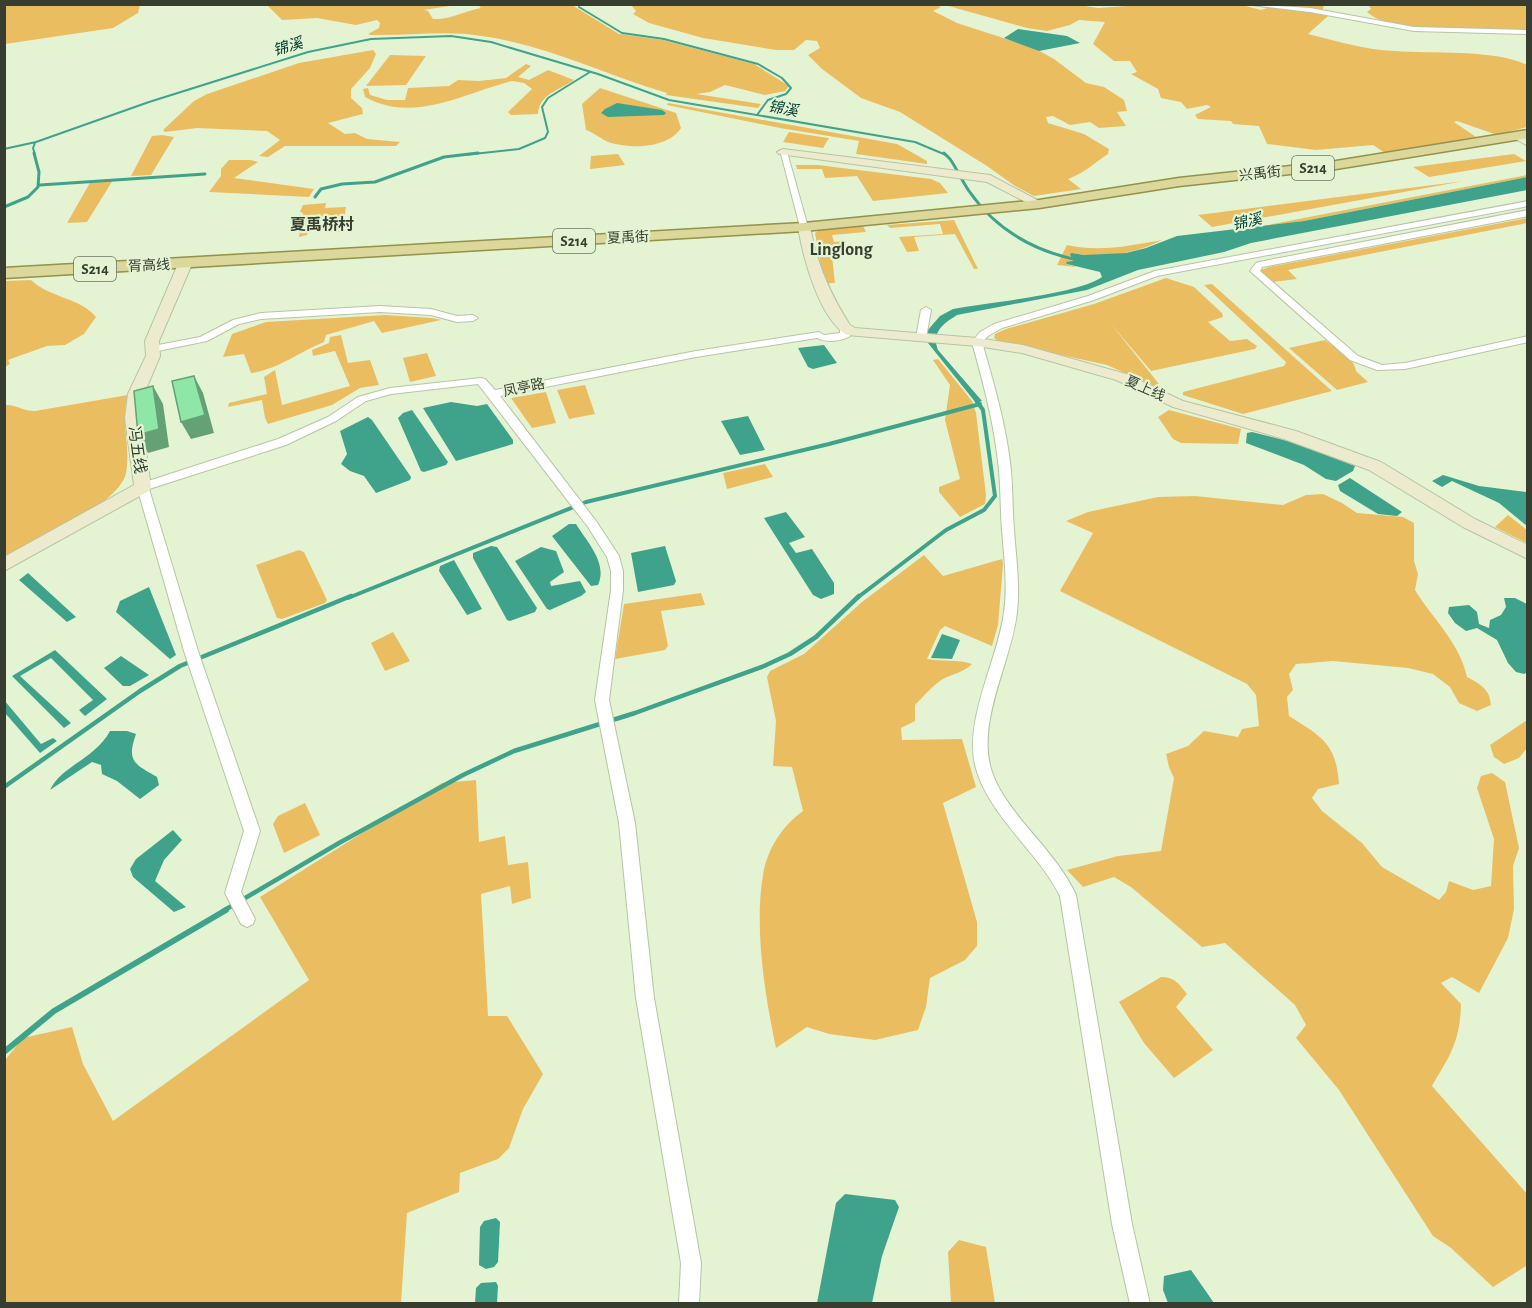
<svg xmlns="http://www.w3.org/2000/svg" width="1532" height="1308" font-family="'Alegreya Sans','Noto Sans SC',sans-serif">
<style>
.green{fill:#ebbd61}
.water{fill:#3fa38b}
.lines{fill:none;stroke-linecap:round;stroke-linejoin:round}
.stream-far4{stroke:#3fa38b;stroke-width:2}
.stream-far3{stroke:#3fa38b;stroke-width:3}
.stream-far2{stroke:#3fa38b;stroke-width:4}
.stream-far1{stroke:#3fa38b;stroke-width:4.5}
.stream{stroke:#3fa38b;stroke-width:6}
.street-casing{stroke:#b5c5a4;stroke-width:2}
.secondary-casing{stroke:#b5c5a4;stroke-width:2}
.primary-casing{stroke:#93914a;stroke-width:3}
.street{fill:#fff;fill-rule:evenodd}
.secondary{fill:#edebcd;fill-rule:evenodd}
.primary{fill:#dcd79b;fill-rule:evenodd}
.shaded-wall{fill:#64a275}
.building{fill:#8fe7a7;stroke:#64a275;stroke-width:1.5}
.labels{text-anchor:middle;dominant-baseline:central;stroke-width:4.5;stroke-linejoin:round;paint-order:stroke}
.far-street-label{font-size:14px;fill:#373e30;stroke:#e4f4d3}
.far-water-label{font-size:15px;font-style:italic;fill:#024034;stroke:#e4f4d3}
.shield{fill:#e4f4d3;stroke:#6b7561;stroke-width:1.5}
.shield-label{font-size:15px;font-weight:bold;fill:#373e30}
.far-quarter-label{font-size:16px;font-weight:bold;fill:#373e30;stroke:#e4f4d3}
.street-label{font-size:16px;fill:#373e30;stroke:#e4f4d3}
.far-district-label{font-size:18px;font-weight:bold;fill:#373e30;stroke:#e4f4d3}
</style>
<rect width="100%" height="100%" fill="#e4f4d3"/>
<path class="green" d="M 1072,4 L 1098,8 L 1155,4 L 1238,4 L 1261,10 L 1267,8 L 1251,5 L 1324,5 L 1322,13 L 1328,16 L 1308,34 C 1337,41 1365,50 1395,51 C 1431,54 1495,49 1527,65 L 1527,127 L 1497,135 L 1457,121 L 1454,122 L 1476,137 L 1385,153 L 1373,145 L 1316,150 L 1267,144 L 1259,126 L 1233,124 L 1231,121 L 1198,119 L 1195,115 L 1211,107 L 1207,105 L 1187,109 L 1181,102 L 1161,98 L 1158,89 L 1131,74 L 1137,72 L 1130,61 L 1114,61 L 1093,44 L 1105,22 L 1079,20 L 1070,25 L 1047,31 L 1027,28 L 945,5 Z
M 1368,4 L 1527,5 L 1527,30 C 1491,30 1392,36 1367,12 L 1371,9 Z
M 4,5 L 5,4 L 140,5 L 138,13 L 113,28 L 5,44 Z
M 267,5 L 456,5 L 424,10 L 428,11 L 433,19 C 451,20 464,11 481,8 L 478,5 L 572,5 L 619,34 L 663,40 L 754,64 L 789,86 L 785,91 L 765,95 L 725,85 L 710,92 L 696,94 L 761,104 L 758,108 L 666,95 L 667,93 C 605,75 546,45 482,36 C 445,30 408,36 371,35 L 368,34 L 379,28 L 380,23 L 377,20 L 356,25 L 317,18 L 282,20 Z
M 631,5 L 935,5 L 941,7 L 933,11 L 957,23 L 1034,48 L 1054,59 L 1086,83 L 1104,87 L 1124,100 L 1127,111 L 1117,112 L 1126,126 L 1099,128 L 1090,122 L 1070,125 L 1053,116 L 1046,117 L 1048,123 L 1084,134 L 1109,149 L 1108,154 C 1094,163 1085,173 1068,179 L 1081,189 L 1034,196 L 1015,186 L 987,166 L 900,112 L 861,98 L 822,69 L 808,55 L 820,48 L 817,41 L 806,40 L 794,50 L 776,50 L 703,38 L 649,23 L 633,14 L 636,11 Z
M 373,50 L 376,54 L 370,68 L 351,89 L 351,98 L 362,108 L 363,114 L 328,123 L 345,134 L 355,133 L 367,139 L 400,142 L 396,146 L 285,146 L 268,157 L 259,156 L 280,140 L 267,131 L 197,128 L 165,132 L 163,130 L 194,101 L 207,94 L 299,63 Z
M 390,55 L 426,56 L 406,85 L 366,86 Z
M 526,64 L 531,66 L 518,77 L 529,80 L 548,70 L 574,80 C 560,90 539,94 538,114 L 511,115 L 508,112 L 532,89 L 524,83 L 512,81 C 464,93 414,124 365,97 L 363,89 L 368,88 L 370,95 L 387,100 L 405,100 L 408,88 L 449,86 L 458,80 L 479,81 L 506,78 Z
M 600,88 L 676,113 L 681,128 C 668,148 633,149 611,143 C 602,140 595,133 586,130 L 582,104 Z
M 668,103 L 897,144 L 927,161 L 927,164 L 856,154 L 859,141 L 780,128 L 667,105 Z
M 789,132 L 828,138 L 829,138 L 823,148 L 783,142 Z
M 162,135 L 174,137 L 151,175 L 131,176 L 152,136 Z
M 618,154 L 625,165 L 590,169 L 591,156 Z
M 1514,154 L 1526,161 L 1429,177 L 1413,167 Z
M 229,160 L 251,160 L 258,162 L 234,178 L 314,189 L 309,197 L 209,192 L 221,176 L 221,169 Z
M 796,165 L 818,165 L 931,179 L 940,183 L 948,193 L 873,201 L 857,176 L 825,178 L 822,169 L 797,169 Z
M 1527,175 L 1527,177 L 1304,221 L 1242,230 Z
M 113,180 L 87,222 L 67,223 L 91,181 Z
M 1464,181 L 1212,227 L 1198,215 Z
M 326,203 L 325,208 L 346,207 L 342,232 L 334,232 L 338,215 L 314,217 L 307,235 L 299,237 L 303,213 L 300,212 L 303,205 Z
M 1527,218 L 1527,223 L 1288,270 L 1297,279 L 1273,282 L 1262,273 L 1261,270 L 1269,267 Z
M 954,220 L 978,269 L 974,269 L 955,234 L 914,237 L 919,251 L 907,252 L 899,237 L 943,234 L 940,224 L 890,228 L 887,225 Z
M 863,226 L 866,232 L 832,235 L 834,242 L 845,241 L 846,245 L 831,247 L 835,283 L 824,283 L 815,233 L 819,230 Z
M 1162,240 C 1135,254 1103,259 1072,253 L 1073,262 L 1067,262 L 1067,264 L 1076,267 L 1057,265 L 1067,245 C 1100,252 1129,246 1162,240 Z
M 1166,278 L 1194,287 L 1222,313 L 1223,317 L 1208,322 L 1230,341 L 1247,339 L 1257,346 L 1255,349 L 1151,371 L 1111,324 L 1159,384 L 1154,386 L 1107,365 L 998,341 L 994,338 L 995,334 L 1006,329 L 1094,304 Z
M 31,280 C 50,298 81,298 96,317 L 84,334 L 65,345 L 47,346 L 8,360 L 10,364 L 5,367 L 5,281 Z
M 1212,284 L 1332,391 L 1243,414 L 1183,395 L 1183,392 L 1284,366 L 1286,362 L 1204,285 Z
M 385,315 L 432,318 L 441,320 L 382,333 L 374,321 L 326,335 L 324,342 C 299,352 277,370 251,373 L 244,354 L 223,357 L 232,334 L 266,322 Z
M 341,335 L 348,363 L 370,360 L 379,385 L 360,388 L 332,405 L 268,424 L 265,418 L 262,400 L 228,407 L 229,403 L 267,394 L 264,377 L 275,370 L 282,405 L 350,386 L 335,351 L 313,356 L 312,350 L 329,343 L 330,337 Z
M 1325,340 C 1335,348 1355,358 1356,371 L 1368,382 L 1337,390 L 1289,348 Z
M 427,353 L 436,376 L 410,382 L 403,358 Z
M 938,359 L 972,401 L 976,413 L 986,495 L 985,504 L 960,517 L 939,492 L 939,487 L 960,479 L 945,420 L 950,385 L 933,360 Z
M 585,385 L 595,414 L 569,419 L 557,390 Z
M 546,392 L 556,423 L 532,428 L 511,398 Z
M 128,395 C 120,420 131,447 126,473 C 121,503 32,544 5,559 L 5,405 C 15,404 23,411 35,411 Z
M 1169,410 L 1241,429 L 1238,444 L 1181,443 L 1173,439 L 1158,417 Z
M 765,464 L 773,477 L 727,489 L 723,473 Z
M 1323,494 L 1342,503 L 1357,513 L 1403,517 L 1414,523 L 1414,561 L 1418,574 L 1415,590 C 1432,618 1460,643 1467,677 C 1480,684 1490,689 1491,705 L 1477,711 L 1459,703 L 1450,687 L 1433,674 L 1408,668 L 1333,661 L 1296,664 L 1289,674 L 1293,690 L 1287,697 L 1289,716 C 1322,737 1336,743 1339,784 L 1318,789 L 1312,798 L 1322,811 L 1362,843 L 1382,867 L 1439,900 L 1446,892 L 1449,881 L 1473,890 L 1491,886 L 1494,839 L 1477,788 L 1481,776 L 1492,773 L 1505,782 L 1519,848 L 1513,866 L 1514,909 L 1508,938 L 1479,993 L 1452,977 L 1441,983 L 1461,1004 C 1460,1041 1451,1054 1432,1086 L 1527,1194 L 1526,1266 L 1493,1287 L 1451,1248 L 1433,1236 L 1339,1090 L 1296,1038 L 1306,1025 L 1295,1005 L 1225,943 L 1202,947 L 1131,887 L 1114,877 L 1083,887 L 1067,870 L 1118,856 L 1161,851 L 1174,778 L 1169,767 L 1166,754 L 1188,746 L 1204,731 L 1238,737 L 1242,729 L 1259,726 L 1256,695 L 1247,684 L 1060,591 L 1093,533 L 1066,521 L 1088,512 L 1158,497 L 1195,496 L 1283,505 L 1306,495 Z
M 1508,515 L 1527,530 L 1527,543 L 1495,527 Z
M 299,550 L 304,552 L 327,600 L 325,603 L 282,619 L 277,618 L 256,565 Z
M 924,555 L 943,576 L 1002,559 L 1003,564 L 998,625 L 992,646 L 945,626 L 940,630 L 927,659 C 943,662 958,659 972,664 C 963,673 954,673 943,679 C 933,685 923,697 915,705 L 915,721 L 901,728 L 902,740 L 962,739 L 976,787 L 943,803 L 977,922 L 977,946 L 965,960 L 930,978 L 926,1007 L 918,1030 L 875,1040 L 829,1034 L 807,1027 L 776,1048 C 765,996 754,928 763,875 C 767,849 783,825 803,811 L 792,767 L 773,766 L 776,721 L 767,677 L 770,671 L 804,654 L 862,602 Z
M 701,593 L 705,605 L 661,611 L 668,646 L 665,650 L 615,659 L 624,604 Z
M 393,632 L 410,661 L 385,671 L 371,643 Z
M 1527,720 L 1527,748 L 1519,758 L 1504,764 L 1494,757 L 1490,745 Z
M 476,780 L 479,842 L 505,836 L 508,865 L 528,862 L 531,898 L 512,904 L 510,886 L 481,894 L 488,1016 L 507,1016 L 543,1074 L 523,1109 L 509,1148 L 498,1159 L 460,1173 L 459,1192 L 407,1213 L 401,1303 L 5,1303 L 5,1060 L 23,1038 L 72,1027 L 83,1064 L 113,1121 L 309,980 L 260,897 L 442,783 Z
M 305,803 L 320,835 L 284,853 L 273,824 L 278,816 Z
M 1161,977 C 1175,977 1179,984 1187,994 L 1176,1007 L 1213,1050 L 1174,1078 L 1144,1043 L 1119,1002 Z
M 959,1240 L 986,1247 L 995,1303 L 951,1303 L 948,1252 Z"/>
<path class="water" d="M 1018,29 L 1067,36 L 1080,43 L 1039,51 L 1004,38 Z
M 617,103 L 662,110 L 666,113 L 664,115 L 608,117 L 601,113 L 605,109 Z
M 1527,177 L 1527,190 L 1251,243 L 1224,252 L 1138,270 L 1087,290 L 957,315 C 943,324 931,332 938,350 L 982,401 L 976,403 L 928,343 L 927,331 L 940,316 L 953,309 C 988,302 1076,295 1102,277 L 1100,272 L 1067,264 L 1066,262 L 1073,261 L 1070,254 L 1072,253 L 1084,255 L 1126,253 L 1146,248 L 1177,236 L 1304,221 Z
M 824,345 L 837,363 L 813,369 L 808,367 L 798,348 Z
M 451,402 L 477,406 L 487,404 L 513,440 L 513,444 L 456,461 L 423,408 Z
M 412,410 L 448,462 L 446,465 L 424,472 L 421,471 L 398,418 L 403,413 Z
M 748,416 L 765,450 L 740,455 L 721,421 Z
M 368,417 L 372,420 L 411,477 L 410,480 L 376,493 L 364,476 L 350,471 L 341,464 L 347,454 L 340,431 Z
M 1252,432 L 1295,443 L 1355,466 L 1353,471 L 1336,481 L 1326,479 L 1304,465 L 1246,443 L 1247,433 Z
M 1443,475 L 1479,486 L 1527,492 L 1527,526 L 1499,503 L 1452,481 L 1442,487 L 1432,481 Z
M 1350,478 L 1402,512 L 1397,516 L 1378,514 L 1340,491 L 1338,485 Z
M 786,512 L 805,537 L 789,543 L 796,553 L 812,549 L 834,583 L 834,594 L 821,599 L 813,595 L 764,518 Z
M 569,524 L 576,524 C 587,542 608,563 598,585 L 591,586 L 552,536 Z
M 491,546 L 497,547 L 537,608 L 535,612 L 510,621 L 507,620 L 473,558 L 473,553 Z
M 665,546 L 676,581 L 674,585 L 638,592 L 631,553 Z
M 541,547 L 556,551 L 564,572 L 550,582 L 551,586 L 580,581 L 586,592 L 581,596 L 550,610 L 547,609 L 515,561 Z
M 454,560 L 482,609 L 467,615 L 439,571 L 440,566 Z
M 28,573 L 76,617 L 67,622 L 19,580 Z
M 149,587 L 176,655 L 170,659 L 116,612 L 120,601 Z
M 1504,598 L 1515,598 L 1527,604 L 1528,672 L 1524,674 L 1516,672 L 1508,663 L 1497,640 L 1477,628 L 1466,631 L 1455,623 L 1448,613 L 1449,607 L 1469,605 L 1477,612 L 1479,624 L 1489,628 L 1490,620 L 1501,615 L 1506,607 Z
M 942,634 L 960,640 L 952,659 L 931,658 Z
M 55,650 L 107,699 L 85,716 L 79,710 L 93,700 L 51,658 L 20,676 L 71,723 L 64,728 L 12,676 Z
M 121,656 L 149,675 L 130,686 L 123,686 L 104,668 Z
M 4,700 L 41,744 L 53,738 L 57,741 L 40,753 L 5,713 Z
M 110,731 L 127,731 L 136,734 C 126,762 135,764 157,777 L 159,785 L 140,799 L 117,781 L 102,774 L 101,765 L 92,762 L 50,790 C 61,766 95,759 110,731 Z
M 173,830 L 182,840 L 164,860 L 155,881 L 186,907 L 174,912 L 133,877 L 130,869 L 136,859 Z
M 845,1194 L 895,1200 L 899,1207 L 882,1256 L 872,1303 L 817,1303 L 836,1203 Z
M 496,1218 L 500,1222 L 498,1262 L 494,1267 L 486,1269 L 479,1265 L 480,1227 L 484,1221 Z
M 1191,1270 L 1214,1303 L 1168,1303 L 1163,1290 L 1164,1276 Z
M 496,1282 L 498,1286 L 497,1303 L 475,1303 L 476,1288 L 481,1283 Z"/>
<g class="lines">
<path class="stream-far4" d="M 579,7 L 622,33 L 664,39 L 758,64 L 782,78 L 791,88 L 786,94 L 768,100 L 757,115
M 4,149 L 36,142 L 149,102 L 308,52 L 371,39 L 451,36 L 491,42 L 598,74 L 669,100 L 915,142 L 946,155
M 35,155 L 33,148 L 35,143
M 464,155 L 519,149 L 545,138 L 548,132 L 542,107 L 548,98 L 590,72"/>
<path class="stream-far3" d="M 944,153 L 950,159 C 957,169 962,181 969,191 C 996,230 1033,251 1078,260
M 40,185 L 205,174
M 315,197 L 321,189 L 342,184 L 375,182 L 444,157 L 478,153
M 4,207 L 28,197 L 38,187 L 39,172 L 34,153"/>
<path class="stream-far2" d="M 348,598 L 586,502 L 829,444 L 980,404
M 857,598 L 946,530 L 984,510 L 995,496 L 983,410 L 976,400"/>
<path class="stream-far1" d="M 4,787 L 140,691 L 180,666 L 351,596
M 223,911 L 339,843 L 463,775 L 514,751 L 635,713 L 764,666 L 790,654 L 816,637 L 859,596"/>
<path class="stream" d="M 4,1052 L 54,1011 L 226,910"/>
<defs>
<path id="street" d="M 1243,4 L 1310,8 L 1414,27 L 1528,30 L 1528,34 L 1414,31 L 1310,12 Z
M 780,150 L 787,152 L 808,227 L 807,229 L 800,227 Z
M 1528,201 L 1528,206 L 1157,276 L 1094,300 L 1002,328 L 988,336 L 982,342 C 993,381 1005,421 1010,462 C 1013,484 1012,507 1014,530 C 1016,557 1020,585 1017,612 C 1012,661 975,723 992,772 C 1006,814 1056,850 1076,895 L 1132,1224 L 1150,1304 L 1130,1304 L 1112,1224 L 1060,896 C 1038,852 993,820 977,772 C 961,723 998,661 1004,612 C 1008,585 1004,557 1002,530 C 1000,504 1001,478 997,453 C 992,415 982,379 972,342 L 980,332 L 994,324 L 1088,296 L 1155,271 Z
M 1528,210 L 1528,216 L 1262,267 L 1260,271 L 1358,356 L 1382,365 L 1405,363 L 1528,336 L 1528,342 L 1405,369 L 1377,370 L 1350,360 L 1250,271 L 1256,263 L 1259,262 Z
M 380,306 L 431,309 L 457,316 L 473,315 L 478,318 L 473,321 L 457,322 L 431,315 L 380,312 L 261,319 L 239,324 L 207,341 L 153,352 L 148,349 L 153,346 L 200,337 L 233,320 L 261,313 Z
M 926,307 L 931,310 L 926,338 L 921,341 L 916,338 L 921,310 Z
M 845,325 L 850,328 L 850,336 C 843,341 825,343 817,338 L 696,357 L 500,396 L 596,521 L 619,556 L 623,571 L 623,590 L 609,700 L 635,823 L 654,998 L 701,1263 L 699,1304 L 679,1304 L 681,1263 L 636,998 L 619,823 L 595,700 L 611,590 L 611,571 L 607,557 L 588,527 L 478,384 L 391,394 L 366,401 L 336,421 L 286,445 L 149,489 L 198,651 L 260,831 L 241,892 L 255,919 L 253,924 L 247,927 L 241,924 L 225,893 L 244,831 L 184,651 L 137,487 L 139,484 L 278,439 L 328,417 L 358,397 L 390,388 L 481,378 L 485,379 L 495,390 L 696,351 L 819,332 L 824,335 L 840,333 L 840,328 Z"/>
<path id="secondary" d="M 1518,134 L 1528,138 L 1528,146 L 1512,137 Z
M 783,149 L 990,175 L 1045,204 L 1039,208 L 1035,207 L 987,182 L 779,154 L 777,152 Z
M 804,223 L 810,227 C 817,264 830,294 850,325 L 855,328 L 977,338 L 1023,345 L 1126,374 L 1183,401 L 1296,431 L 1381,462 L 1475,519 L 1528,545 L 1528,559 L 1463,527 L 1369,470 L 1284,439 L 1173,407 L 1116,380 L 1022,353 L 977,346 L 847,335 C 819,319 803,257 798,227 Z
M 185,260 L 192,264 L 159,341 L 160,356 L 144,394 L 141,418 L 151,487 L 149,491 L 4,571 L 4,557 L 134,485 L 125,418 L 128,394 L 146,356 L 145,341 L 178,264 Z"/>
<path id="primary" d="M 1528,130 L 1528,138 L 1336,169 L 1179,186 L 1039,208 L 804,231 L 4,278 L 4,268 L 804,223 L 1039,200 L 1179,178 L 1336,161 Z"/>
</defs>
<use href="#street" class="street-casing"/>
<use href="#secondary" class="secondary-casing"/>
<use href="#primary" class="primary-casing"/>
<use href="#street" class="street"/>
<use href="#secondary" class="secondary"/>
<use href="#primary" class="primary"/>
</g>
<path class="shaded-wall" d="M 194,376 L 203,393 L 214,433 L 191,439 L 181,422 Z
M 153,386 L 163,404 L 169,447 L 148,453 L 138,435 Z"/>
<path class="building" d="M 194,376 L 205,415 L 181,422 L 172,381 Z
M 153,386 L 159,429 L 138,435 L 134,391 Z"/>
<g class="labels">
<g class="far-street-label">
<text transform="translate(1260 174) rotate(-6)">兴禹街</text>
<text transform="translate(628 238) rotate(-3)">夏禹街</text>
<text transform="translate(149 266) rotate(-3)">胥高线</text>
<text transform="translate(524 388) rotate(-12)">凤亭路</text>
<text transform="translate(1145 389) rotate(24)">夏上线</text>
</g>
<g class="far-water-label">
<text transform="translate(288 47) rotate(-16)">锦溪</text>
<text transform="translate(783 109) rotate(10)">锦溪</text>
<text transform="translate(1247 222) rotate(-13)">锦溪</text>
</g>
<g class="shield">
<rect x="1292" y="156" width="42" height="24" rx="4.5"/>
<rect x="553" y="229" width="42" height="24" rx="4.5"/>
<rect x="74" y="257" width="42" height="24" rx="4.5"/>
</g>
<g class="shield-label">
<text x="1313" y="168">S214</text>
<text x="574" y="241">S214</text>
<text x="95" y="269">S214</text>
</g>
<g class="far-quarter-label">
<text x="322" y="225">夏禹桥村</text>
</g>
<g class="street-label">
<text transform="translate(137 450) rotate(82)">冯五线</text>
</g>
<g class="far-district-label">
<text x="841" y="250">Linglong</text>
</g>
</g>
<rect width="1532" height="1308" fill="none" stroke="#373e30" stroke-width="12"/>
</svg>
